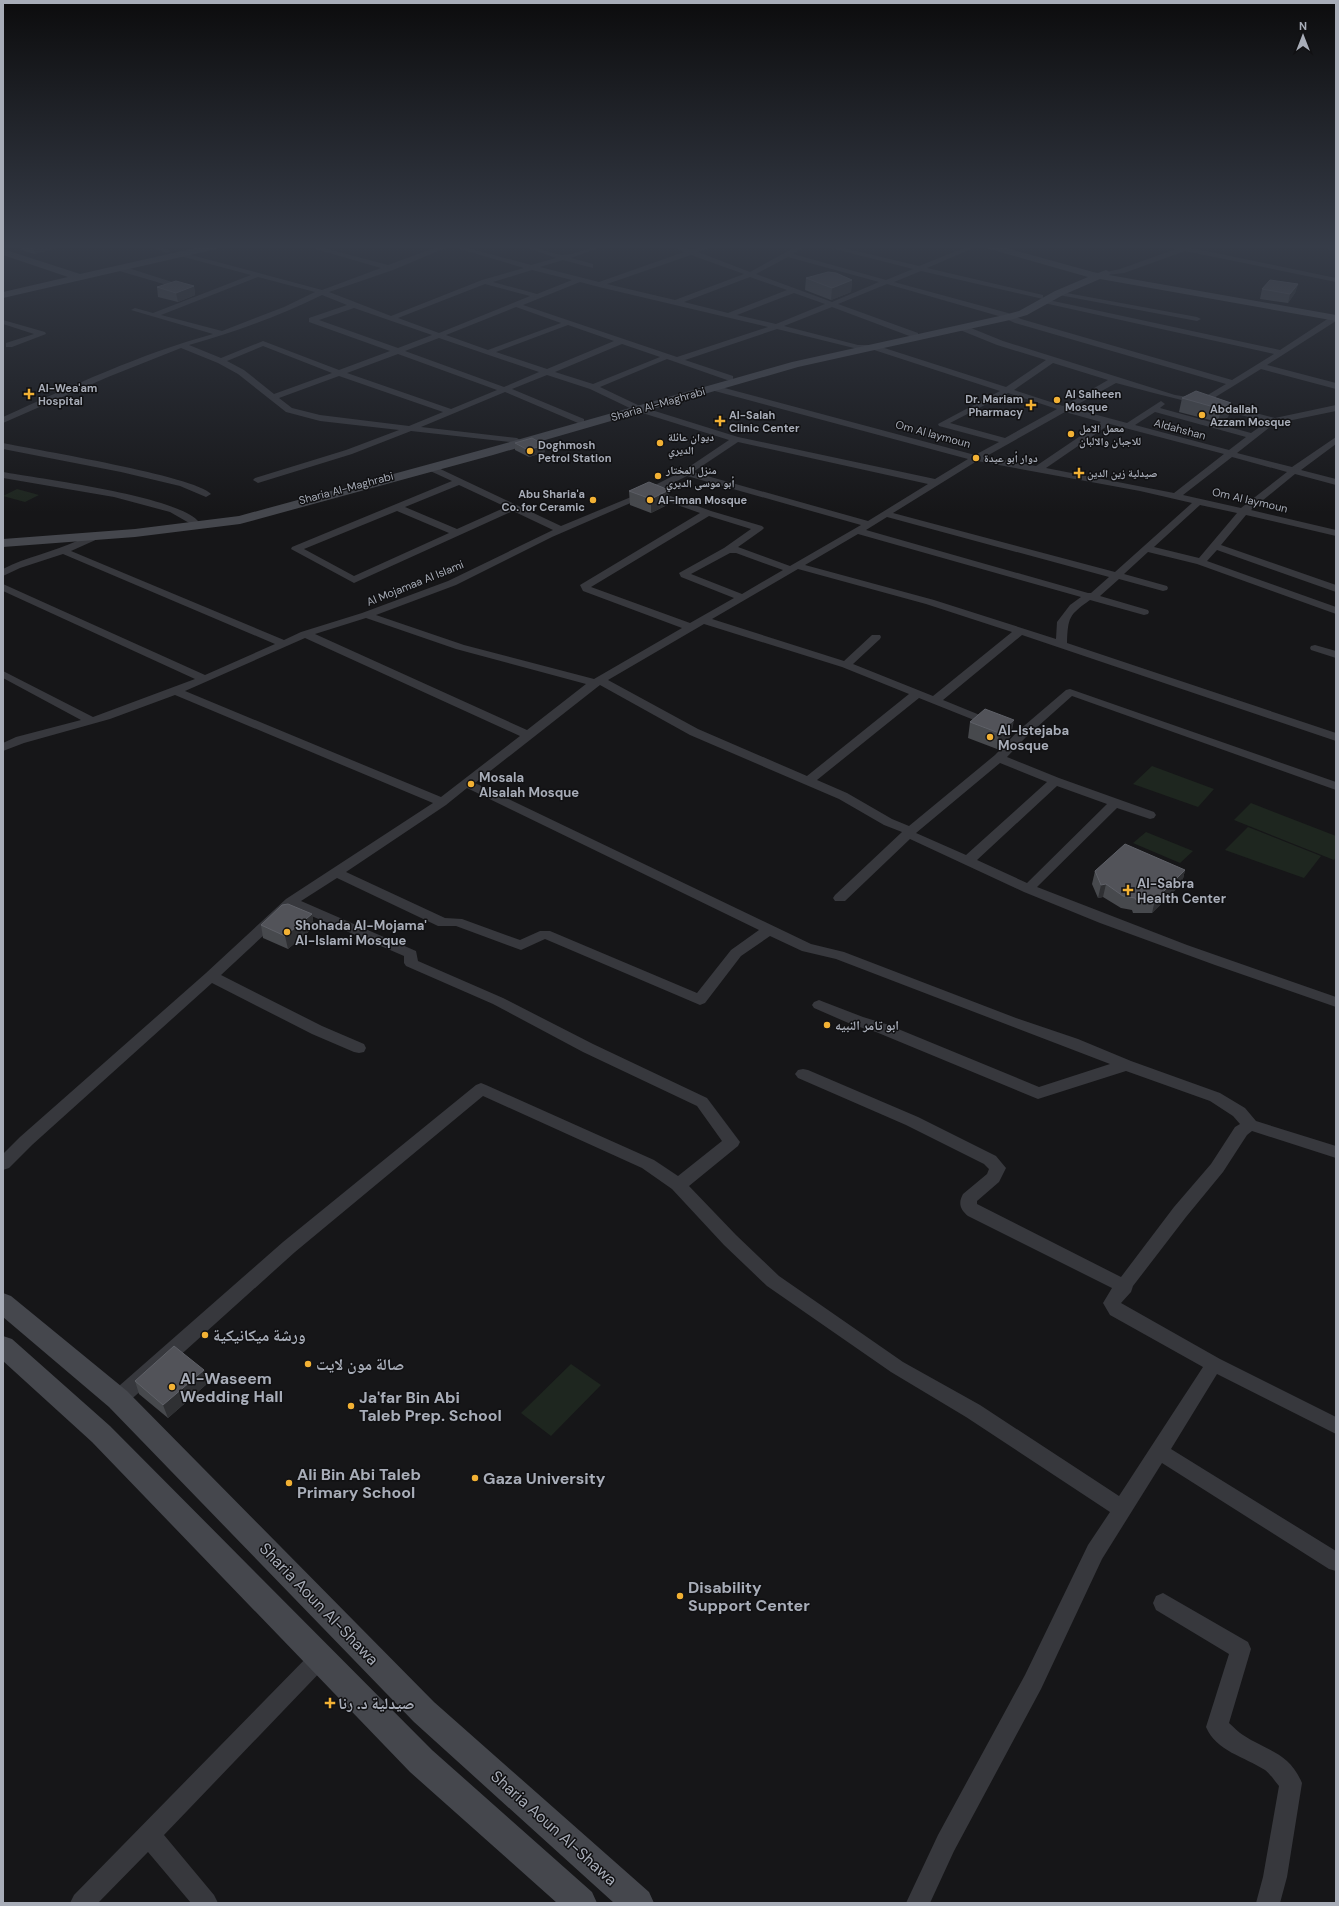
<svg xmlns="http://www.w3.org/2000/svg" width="1339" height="1906" font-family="'DM Sans','Noto Naskh Arabic',sans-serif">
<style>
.green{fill:#1e261f}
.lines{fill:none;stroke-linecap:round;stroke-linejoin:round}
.street{fill:#37383d;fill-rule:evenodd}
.secondary{fill:#45474d;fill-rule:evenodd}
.wall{fill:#47494d}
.shaded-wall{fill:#2f3033}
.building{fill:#525359;stroke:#5f6168}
.poi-dot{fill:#f2b134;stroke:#111113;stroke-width:1.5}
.labels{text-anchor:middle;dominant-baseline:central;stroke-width:3;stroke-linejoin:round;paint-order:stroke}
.far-poi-label{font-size:11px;font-weight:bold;fill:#a8adb8;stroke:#111113;text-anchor:start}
.far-street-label{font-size:11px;fill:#a8adb8;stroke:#111113}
.poi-label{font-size:13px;font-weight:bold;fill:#a8adb8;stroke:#111113;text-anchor:start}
.near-poi-label{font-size:16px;font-weight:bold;fill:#a8adb8;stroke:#111113;text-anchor:start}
.near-street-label{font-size:16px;fill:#a8adb8;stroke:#111113}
</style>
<rect width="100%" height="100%" fill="#161618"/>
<path class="green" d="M 17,489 L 39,495 L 25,502 L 3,496 Z
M 1152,766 L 1214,789 L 1198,807 L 1133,784 Z
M 1251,803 L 1336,836 L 1336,857 L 1334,860 L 1234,820 Z
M 1248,827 L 1321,856 L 1304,878 L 1225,850 Z
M 1146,832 L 1193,851 L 1180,863 L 1133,843 Z
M 571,1364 L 601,1385 L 551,1436 L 521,1413 Z"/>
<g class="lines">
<path class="street" d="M 148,246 L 159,246 L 171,251 L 167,253 Z
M 305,246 L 316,246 L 388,265 L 440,246 L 460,246 L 531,265 L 556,258 L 523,246 C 537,246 548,253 562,255 C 571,256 591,246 604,246 L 571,258 L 593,264 L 593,268 L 563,260 L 540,267 L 599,282 L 684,252 L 671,246 L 680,246 L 691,250 L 703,246 L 713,246 L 698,252 L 750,272 L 797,246 L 805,246 L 793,254 L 886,280 L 913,269 L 823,246 L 835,246 L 919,266 L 969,246 L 978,246 L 927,268 L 1043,295 L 1043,299 L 921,271 L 894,282 L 1008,313 L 1021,319 L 1232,380 L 1274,354 L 1044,303 L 1040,301 L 1044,299 L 1280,350 L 1332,316 L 1336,316 L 1336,321 L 1267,365 L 1336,383 L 1336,389 L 1261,369 L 1209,401 L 1275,418 L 1336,405 L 1336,411 L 1278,423 L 1270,427 L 1237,453 L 1292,467 L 1336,437 L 1336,444 L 1301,470 L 1336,479 L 1336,485 L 1295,474 L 1251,510 L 1336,530 L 1336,536 L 1246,515 L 1221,545 L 1336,585 L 1336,592 L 1217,550 L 1207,561 L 1336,607 L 1336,614 L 1197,564 L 1148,552 L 1124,574 L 1167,586 L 1168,588 L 1167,590 L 1163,591 L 1119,579 L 1100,596 L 1148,610 L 1149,612 L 1148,614 L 1144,615 L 1090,600 C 1069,615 1068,617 1067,643 L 1336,733 L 1336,741 L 1022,635 L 943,700 L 997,722 L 999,724 L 997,726 L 989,726 L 919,698 L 817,780 L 847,793 L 892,819 L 909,826 L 995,755 L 1018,731 L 1066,690 L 1070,689 L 1336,782 L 1336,790 L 1072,696 L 1026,737 L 1007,757 L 1059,778 L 1154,812 L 1156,815 L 1154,818 L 1150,819 L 1117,808 L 1037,887 L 1187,945 L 1336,997 L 1336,1007 L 1215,965 L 1100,923 L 1024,892 L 910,839 L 845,901 L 835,901 L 833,898 L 835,895 L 902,832 L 884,825 L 839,799 L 690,735 L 600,685 L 475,783 L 811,944 L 844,952 L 1016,1018 L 1078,1039 L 1131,1061 L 1220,1093 L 1245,1108 L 1256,1121 L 1336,1146 L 1336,1158 L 1252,1131 L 1247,1135 L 1223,1172 L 1186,1217 L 1133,1286 L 1131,1292 L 1121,1303 L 1220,1359 L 1336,1417 L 1336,1434 L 1217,1374 L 1171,1449 L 1336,1551 L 1336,1571 L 1329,1569 L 1162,1463 L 1102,1559 L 1041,1689 L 954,1851 L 930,1903 L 906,1903 L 938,1835 L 1025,1675 L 1088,1545 L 1110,1512 L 966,1417 L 891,1372 L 767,1286 L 724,1245 L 672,1189 L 642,1168 L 483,1096 L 295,1252 L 125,1405 L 118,1407 L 111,1405 L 109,1399 L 111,1393 L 283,1242 L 476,1085 L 481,1083 L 486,1085 L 654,1160 L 678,1176 L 722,1141 L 697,1106 L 583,1052 L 493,1004 L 406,966 L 404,963 L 404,956 L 293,908 L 221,975 L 322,1026 L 364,1044 L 366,1048 L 364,1052 L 359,1053 L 354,1052 L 312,1034 L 212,983 L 32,1145 L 9,1168 L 3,1170 L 3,1154 L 20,1137 L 206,973 L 286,899 L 433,803 L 175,695 L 110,719 L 24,743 L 3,751 L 3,743 L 16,737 L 81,720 L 3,678 L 3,671 L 93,717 L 195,679 L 3,591 L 3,584 L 205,675 L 275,644 L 63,554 L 20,568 L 3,576 L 3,569 C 26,557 53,552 77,541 C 84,538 93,532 100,534 L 102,536 L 100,538 L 71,551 L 284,640 L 301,632 L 362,613 L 448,581 L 553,530 L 513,511 L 354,583 L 291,549 L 292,547 L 452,481 L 428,470 L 426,468 L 428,466 L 434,466 L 561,526 L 631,497 L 683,471 L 729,440 L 636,411 L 590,389 L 547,375 L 512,389 L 584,419 L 584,423 L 578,423 L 505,392 L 421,427 L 517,438 L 521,441 L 520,443 L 411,431 L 352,454 L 258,483 L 253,480 L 255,478 L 346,450 L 399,430 L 320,421 L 286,412 L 238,374 L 218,363 L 181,348 L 108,377 L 3,423 L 3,417 C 72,386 140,354 213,334 L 131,310 L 135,308 L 153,313 L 251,275 L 180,256 L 180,252 L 322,290 L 381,268 ZM 450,246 L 524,268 L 482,280 L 391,316 L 329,292 L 393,270 ZM 691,255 L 744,274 L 675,300 L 607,284 ZM 788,257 L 879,282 L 832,302 L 756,274 ZM 532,270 L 572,280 L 537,294 L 493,282 ZM 258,277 L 315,292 L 284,307 L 222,331 L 161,315 ZM 750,277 L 787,290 L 728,313 L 684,302 ZM 580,282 L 599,287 L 768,327 L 677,357 L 523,305 ZM 485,284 L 530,296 L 439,333 L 398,318 ZM 887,284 L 1002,317 L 1015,323 L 1226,384 L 1201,399 L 1175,395 L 1003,341 L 966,326 L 960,326 L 960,330 L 997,345 L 1046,360 L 1006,387 L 875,345 L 858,345 L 784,326 L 832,307 L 912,337 L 918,337 L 918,333 L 838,304 ZM 794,293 L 825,304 L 776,324 L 737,315 ZM 322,295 L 347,305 L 309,318 L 309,322 L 390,351 L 339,370 L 263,341 L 221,358 L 189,345 C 235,332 279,316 322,295 ZM 516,307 L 561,323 L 488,350 L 446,335 ZM 354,308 L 432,335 L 398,348 L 319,320 ZM 568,325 L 614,341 L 547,369 L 496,352 ZM 777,329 L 858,349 L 871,349 L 1000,391 L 938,424 L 939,426 L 999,442 L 975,455 L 717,386 L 714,385 L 710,388 L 711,390 L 968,459 L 935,479 L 738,437 L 642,407 L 600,387 L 667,359 L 727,380 L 733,380 L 733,376 L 685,360 ZM 439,338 L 539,372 L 504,387 L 405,351 ZM 622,344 L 660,357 L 593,384 L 555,372 ZM 263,346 L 332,373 L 274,394 L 244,370 L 227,361 ZM 398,354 L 497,390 L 451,409 L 347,373 ZM 1053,363 L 1108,380 L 1063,406 L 1014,390 ZM 339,376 L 443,412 L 409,426 L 320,415 L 292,408 L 279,398 ZM 1116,383 C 1166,397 1217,408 1267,422 L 1251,433 L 1160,408 L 1165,404 L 1161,401 L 1127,423 L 1071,408 ZM 1008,393 L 1057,409 L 1005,438 L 950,423 ZM 1065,412 L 1101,422 L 1036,466 L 985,457 ZM 1155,412 L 1246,437 L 1229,450 L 1135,425 ZM 1110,424 L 1125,428 L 1224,454 L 1174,493 L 1046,468 ZM 738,442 L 928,484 L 868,521 L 693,472 ZM 1232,457 L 1287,472 L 1241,508 L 1183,495 ZM 977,461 L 1140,491 L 1192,503 L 1115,572 L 893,513 ZM 687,476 L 861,525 L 790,566 L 738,547 L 762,530 L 764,528 L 762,526 L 711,511 L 657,491 ZM 459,485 L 506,507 L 457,529 L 405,507 ZM 649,495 L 700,513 L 580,585 L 583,591 L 682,628 L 594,679 L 464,645 L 376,615 L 456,585 L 552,537 ZM 1200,505 L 1237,513 L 1199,558 L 1154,547 ZM 397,511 L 449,533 L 354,576 L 304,549 ZM 709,516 L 751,529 L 724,548 L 679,573 L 681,577 L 734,598 L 690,623 L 591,587 ZM 887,517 L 1109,577 L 1091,593 L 1088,593 L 866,530 ZM 858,534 L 1081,597 L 1070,605 L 1057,622 L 1056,639 L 934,600 L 805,565 ZM 730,553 L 736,553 L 783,570 L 742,594 L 691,574 ZM 798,569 L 926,604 L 1012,632 L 933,696 L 853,664 L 880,639 L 881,637 L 880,635 L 872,635 L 844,661 L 712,619 ZM 366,618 L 456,649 L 586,684 L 527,730 L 315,634 ZM 704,624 L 842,667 L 909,694 L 807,776 L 698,729 L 608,680 ZM 305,638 L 520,736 L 441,797 L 185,691 ZM 1000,763 L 1047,782 L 966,855 L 916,833 ZM 1057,786 L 1107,804 L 1027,883 L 977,860 ZM 467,788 L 759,930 L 731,950 L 697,993 L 550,931 L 540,931 L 520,940 L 462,919 L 445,918 L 346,872 L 446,805 ZM 337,878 L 438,926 L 456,926 L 521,950 L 545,939 L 700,1005 L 705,1003 L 741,956 L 770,936 L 802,951 L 836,959 L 1110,1064 L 1039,1087 L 886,1024 L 863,1017 L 824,1002 L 819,1000 L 814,1002 L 812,1005 L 814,1008 L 853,1025 L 876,1032 L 1033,1097 L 1038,1099 L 1126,1071 L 1210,1101 L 1233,1116 L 1240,1124 L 1235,1127 L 1211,1164 L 1174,1207 L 1121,1277 L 977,1204 L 977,1201 L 999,1182 L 1006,1168 L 996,1156 L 918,1117 L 808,1070 L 803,1069 L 798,1070 L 795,1074 L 798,1078 L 906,1125 L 984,1164 L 989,1169 L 987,1174 L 963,1194 C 958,1203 960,1209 968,1216 L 1112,1288 L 1103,1303 L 1110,1315 L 1203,1367 L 1119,1496 L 980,1405 L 903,1362 L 779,1276 L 736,1235 L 689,1186 L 738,1146 L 740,1142 L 707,1098 L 593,1044 L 503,998 L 418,961 L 416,951 L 301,901 Z
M 1169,246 L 1182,246 L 1336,278 L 1336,282 L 1185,251 L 1124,273 L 1106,275 L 1102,273 L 1120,269 L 1176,249 Z
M 1317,246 L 1336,247 L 1336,251 L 1319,247 Z
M 116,266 L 122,266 L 191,288 L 184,290 L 116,270 Z
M 1056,291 L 1197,317 L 1201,319 L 1197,321 L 1059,295 L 1056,295 Z
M 3,320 L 45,332 L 46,334 L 12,347 L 6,347 L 6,343 L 34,334 L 3,324 Z
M 3,443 C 36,450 195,476 211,494 L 206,497 L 180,486 L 121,472 L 3,449 Z
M 3,472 C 41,479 178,496 199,522 L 194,525 L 191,524 L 170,512 L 114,497 L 3,478 Z
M 1315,645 L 1336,651 L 1336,658 L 1311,650 L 1310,648 L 1311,646 Z
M 1163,1593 L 1248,1642 L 1251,1649 L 1229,1723 C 1234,1727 1238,1732 1243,1735 C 1267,1751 1289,1752 1302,1783 L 1287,1877 L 1280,1903 L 1256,1903 L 1263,1877 L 1279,1786 C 1275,1781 1270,1774 1265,1770 C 1245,1757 1216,1751 1206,1727 L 1229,1654 L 1156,1610 L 1153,1603 L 1156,1596 Z
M 320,1648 L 327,1651 L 330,1658 L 327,1665 L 164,1835 L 214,1895 L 218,1903 L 191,1903 L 148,1852 L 98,1903 L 70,1903 L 74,1895 L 313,1651 Z"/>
<path class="secondary" d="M 204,246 L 221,246 L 216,249 L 3,298 L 3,292 L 68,277 L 3,255 L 3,249 L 80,274 Z
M 984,246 L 999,246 L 1093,272 L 1098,273 L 1106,270 L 1111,273 L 1109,275 L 1336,315 L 1336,321 L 1100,279 L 1063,295 L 1027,315 L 1010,320 L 798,367 L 493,455 L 240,524 L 135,537 L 3,547 L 3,539 L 135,529 L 239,516 L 485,449 L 792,362 L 1004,315 L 1019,311 L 1055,291 L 1088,277 L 986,248 Z
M 3,1293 L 11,1296 L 127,1391 L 434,1702 L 649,1892 L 654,1903 L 614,1903 L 414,1722 L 109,1407 L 3,1317 Z
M 3,1336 L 12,1339 L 110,1426 L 432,1750 L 592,1892 L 597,1903 L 557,1903 L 410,1772 L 92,1442 L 3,1361 Z"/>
</g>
<path class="wall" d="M 20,246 L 62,246 L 35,254 L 21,250 Z
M 806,278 L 852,280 L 851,292 L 831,300 L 805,290 Z
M 1298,284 L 1295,293 L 1288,303 L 1260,299 L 1262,289 Z
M 194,286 L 195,295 L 178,302 L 158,297 L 157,287 Z
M 1182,398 L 1231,403 L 1228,417 L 1218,422 L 1179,412 Z
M 515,443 L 545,452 L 529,457 L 515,450 Z
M 629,491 L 669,504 L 651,513 L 630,505 Z
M 970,722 L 1011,736 L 997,749 L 968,738 Z
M 1185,870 L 1182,883 L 1152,913 L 1133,913 L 1132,910 L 1121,908 L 1103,897 L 1098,898 L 1092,884 L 1095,871 Z
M 312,914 L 314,927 L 288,949 L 263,938 L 261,925 Z
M 204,1370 L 208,1383 L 168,1418 L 139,1394 L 135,1381 Z"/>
<path class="shaded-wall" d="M 33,246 L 62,246 L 35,254 Z
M 852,280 L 851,292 L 831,300 L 832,288 Z
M 1298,284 L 1295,293 L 1288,303 L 1290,294 Z
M 194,286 L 195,295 L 178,302 L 176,293 Z
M 1231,403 L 1228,417 L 1218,422 L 1221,409 Z
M 544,445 L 545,452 L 529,457 L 528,450 Z
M 669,490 L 669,504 L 651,513 L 651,499 Z
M 1014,720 L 1011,736 L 997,749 L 999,733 Z
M 1185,870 L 1182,883 L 1152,913 L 1155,900 Z
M 1106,884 L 1103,897 L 1098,898 L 1101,885 Z
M 312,914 L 314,927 L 288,949 L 285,936 Z
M 204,1370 L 208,1383 L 168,1418 L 163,1405 Z"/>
<path class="building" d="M 828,272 L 836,273 L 852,280 L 832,288 L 806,278 Z
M 1270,280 L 1298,284 L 1290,294 L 1262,289 Z
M 176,281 L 194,286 L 176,293 L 157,287 Z
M 1196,391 L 1231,403 L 1221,409 L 1182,398 Z
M 532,438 L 544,445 L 528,450 L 515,443 Z
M 649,482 L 669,490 L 651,499 L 629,491 Z
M 985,709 L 1014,720 L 999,733 L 970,722 Z
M 1125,844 L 1185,870 L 1155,900 L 1136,900 L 1135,898 L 1123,896 L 1106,884 L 1101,885 L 1095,871 Z
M 288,904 L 312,914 L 285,936 L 261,925 L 282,905 Z
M 174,1346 L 204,1370 L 163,1405 L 135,1381 Z"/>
<linearGradient id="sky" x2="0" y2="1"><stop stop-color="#0c0c0d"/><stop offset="0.48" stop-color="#363c48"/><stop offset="1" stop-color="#363c48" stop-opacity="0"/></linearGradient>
<rect width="1339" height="513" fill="url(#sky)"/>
<g class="poi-dot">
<path d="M27 388h4v4h4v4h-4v4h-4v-4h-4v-4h4z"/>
<circle cx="1057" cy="400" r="4"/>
<path d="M1029 399h4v4h4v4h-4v4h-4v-4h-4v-4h4z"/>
<circle cx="1202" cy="415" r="4"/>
<path d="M718 415h4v4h4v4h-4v4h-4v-4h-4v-4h4z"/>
<circle cx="1071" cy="434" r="4"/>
<circle cx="660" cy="443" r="4"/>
<circle cx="530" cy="451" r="4"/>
<circle cx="976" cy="458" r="4"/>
<path d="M1077 467h4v4h4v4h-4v4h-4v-4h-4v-4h4z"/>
<circle cx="658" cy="476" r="4"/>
<circle cx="593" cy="500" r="4"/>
<circle cx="650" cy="500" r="4"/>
<circle cx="990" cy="737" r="4"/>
<circle cx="471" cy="784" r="4"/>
<path d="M1126 884h4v4h4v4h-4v4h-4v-4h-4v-4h4z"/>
<circle cx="287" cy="932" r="4"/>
<circle cx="827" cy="1025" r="4"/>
<circle cx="205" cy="1335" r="4"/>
<circle cx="308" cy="1364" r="4"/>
<circle cx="172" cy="1387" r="4"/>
<circle cx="351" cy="1406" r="4"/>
<circle cx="475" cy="1478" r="4"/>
<circle cx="289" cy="1483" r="4"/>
<circle cx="680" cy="1596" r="4"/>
<path d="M328 1697h4v4h4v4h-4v4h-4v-4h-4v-4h4z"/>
</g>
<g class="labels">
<g class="far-poi-label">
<text x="38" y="388">Al-Wea'am<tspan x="38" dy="13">Hospital</tspan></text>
<text x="1065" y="394">Al Salheen<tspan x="1065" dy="13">Mosque</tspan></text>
<text x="1023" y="399" text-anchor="end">Dr. Mariam<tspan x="1023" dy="13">Pharmacy</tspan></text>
<text x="1210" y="409">Abdallah<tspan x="1210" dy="13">Azzam Mosque</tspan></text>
<text x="729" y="415">Al-Salah<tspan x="729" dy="13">Clinic Center</tspan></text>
<text x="1079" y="428">معمل الامل<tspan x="1079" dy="13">للاجبان والالبان</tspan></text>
<text x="668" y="437">ديوان عائلة<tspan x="668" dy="13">الديري</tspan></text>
<text x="538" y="445">Doghmosh<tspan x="538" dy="13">Petrol Station</tspan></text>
<text x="984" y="458">دوار أبو عيدة</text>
<text x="666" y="470">منزل المختار<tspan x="666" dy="13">أبو موسى الديري</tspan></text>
<text x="1087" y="473">صيدلية زين الدين</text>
<text x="585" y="494" text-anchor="end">Abu Sharia'a<tspan x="585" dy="13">Co. for Ceramic</tspan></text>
<text x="658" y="500">Al-Iman Mosque</text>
</g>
<g class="far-street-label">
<text transform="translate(658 404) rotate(-16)">Sharia Al-Maghrabi</text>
<text transform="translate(1180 429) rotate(15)">Aldahshan</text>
<text transform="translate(933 434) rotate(15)">Om Al laymoun</text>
<text transform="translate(346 488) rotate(-15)">Sharia Al-Maghrabi</text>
<text transform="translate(1250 500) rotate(13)">Om Al laymoun</text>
<text transform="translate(415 583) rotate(-22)">Al Mojamaa Al Islami</text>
</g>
<g class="poi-label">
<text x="998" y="730">Al-Istejaba<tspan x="998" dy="15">Mosque</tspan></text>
<text x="479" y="777">Mosala<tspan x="479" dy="15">Alsalah Mosque</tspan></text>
<text x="1137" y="883">Al-Sabra<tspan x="1137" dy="15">Health Center</tspan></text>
<text x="295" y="925">Shohada Al-Mojama'<tspan x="295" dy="15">Al-Islami Mosque</tspan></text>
<text x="835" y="1025">ابو تامر النبيه</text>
</g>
<g class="near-poi-label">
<text x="213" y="1335">ورشة ميكانيكية</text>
<text x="316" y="1364">صالة مون لايت</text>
<text x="180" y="1378">Al-Waseem<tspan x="180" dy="18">Wedding Hall</tspan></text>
<text x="359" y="1397">Ja'far Bin Abi<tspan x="359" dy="18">Taleb Prep. School</tspan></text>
<text x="297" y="1474">Ali Bin Abi Taleb<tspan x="297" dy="18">Primary School</tspan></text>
<text x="483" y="1478">Gaza University</text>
<text x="688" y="1587">Disability<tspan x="688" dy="18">Support Center</tspan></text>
<text x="338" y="1703">صيدلية د. رنا</text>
</g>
<g class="near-street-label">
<text transform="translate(319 1604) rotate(46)">Sharia Aoun Al-Shawa</text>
<text transform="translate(554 1828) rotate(42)">Sharia Aoun Al-Shawa</text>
</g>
</g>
<rect width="1339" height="1906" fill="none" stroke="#a8adb8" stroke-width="8"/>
<g transform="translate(1303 36)" stroke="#111113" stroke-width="3" paint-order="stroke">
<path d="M0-3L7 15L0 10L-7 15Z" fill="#a8adb8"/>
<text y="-6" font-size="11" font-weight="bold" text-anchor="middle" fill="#a8adb8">N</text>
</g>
</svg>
